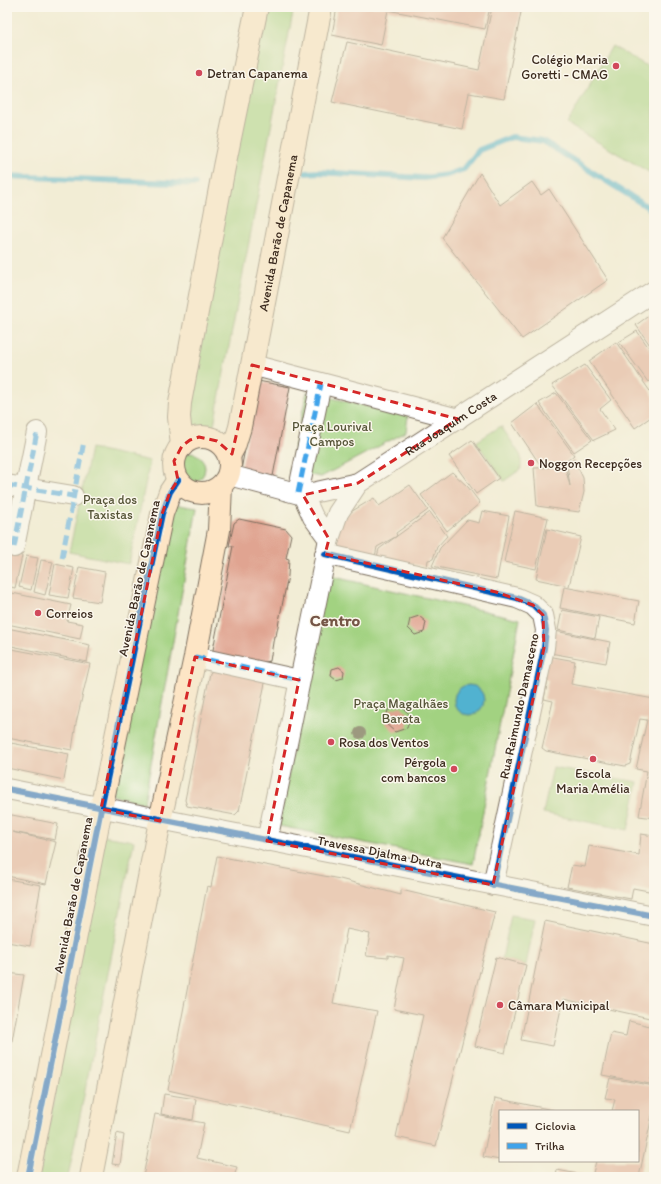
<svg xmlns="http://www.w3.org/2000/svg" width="661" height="1184" font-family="Itim,sans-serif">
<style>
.green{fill:#a2d281;stroke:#6e7e50}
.water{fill:#51b2d0;stroke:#466e77}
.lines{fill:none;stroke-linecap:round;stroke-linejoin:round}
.stream{stroke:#51b2d0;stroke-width:6}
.building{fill:#e0a491}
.street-casing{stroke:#7b6e5e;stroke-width:22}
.secondary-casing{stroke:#7b6e5e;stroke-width:24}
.street{stroke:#fff;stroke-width:20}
.secondary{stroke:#fde5c5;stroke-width:22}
.quiet{stroke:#3fa3ea;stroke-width:5;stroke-dasharray:10 5;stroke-linecap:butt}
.cycleway-casing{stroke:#fbf7ec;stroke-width:8}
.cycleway{stroke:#0057b8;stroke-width:6}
.tree{fill:#9c997f}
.marked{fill:none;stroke:#d62828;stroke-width:3;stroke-dasharray:8 5;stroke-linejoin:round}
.poi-dot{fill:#d1495b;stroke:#fbf7ec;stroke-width:1.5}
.labels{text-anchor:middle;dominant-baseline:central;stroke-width:3;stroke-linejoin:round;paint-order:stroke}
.poi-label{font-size:13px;fill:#3b2a1e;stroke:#fbf7ec;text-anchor:start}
.street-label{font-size:13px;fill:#3b2a1e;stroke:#fbf7ec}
.park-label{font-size:13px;fill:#555437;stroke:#fbf7ec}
.district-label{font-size:17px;font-weight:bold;fill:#755546;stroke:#fbf7ec}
</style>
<rect width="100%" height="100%" fill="#fbf7ec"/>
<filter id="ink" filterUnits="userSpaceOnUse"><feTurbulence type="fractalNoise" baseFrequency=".025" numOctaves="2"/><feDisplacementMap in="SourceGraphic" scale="8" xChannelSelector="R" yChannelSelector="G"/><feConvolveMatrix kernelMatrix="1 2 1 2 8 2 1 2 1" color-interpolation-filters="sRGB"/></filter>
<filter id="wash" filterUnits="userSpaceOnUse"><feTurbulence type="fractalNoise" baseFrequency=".012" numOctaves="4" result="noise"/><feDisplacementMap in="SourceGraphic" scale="16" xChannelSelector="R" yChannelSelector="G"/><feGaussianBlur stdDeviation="0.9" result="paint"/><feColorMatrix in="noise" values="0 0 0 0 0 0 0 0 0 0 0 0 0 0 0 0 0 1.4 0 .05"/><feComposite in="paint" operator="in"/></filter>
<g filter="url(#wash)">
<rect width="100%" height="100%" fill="#f2edd6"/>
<path class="green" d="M 261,7 L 294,7 L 213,430 L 183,424 Z
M 612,46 L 654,70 L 654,175 L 567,124 Z
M 307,392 L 408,416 L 406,432 L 321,477 L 289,471 Z
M 501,426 L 521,456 L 521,469 L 504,481 L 476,442 Z
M 91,448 L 150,461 L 129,564 L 69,552 Z
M175 468a15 15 0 1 1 30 0a15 15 0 1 1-30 0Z
M 167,503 L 197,508 L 144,803 L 112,795 Z
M 325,575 L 520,619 L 473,864 L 279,826 Z
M 553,767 L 638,782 L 628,830 L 543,813 Z
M 103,836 L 134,841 L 68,1177 L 39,1177 Z
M 511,915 L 535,919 L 526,965 L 502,959 Z"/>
<path class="water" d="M454 700a15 15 0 1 1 30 0a15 15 0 1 1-30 0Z"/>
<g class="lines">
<path class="stream" d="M 306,173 L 318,172 L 423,178 L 447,175 L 464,169 L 479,150 L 512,137 L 543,141 L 654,211
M 7,176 L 195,184"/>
</g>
<g id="blocks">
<path class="building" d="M 337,7 L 490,7 L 485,29 L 388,10 L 381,45 L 332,35 Z
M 492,7 L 522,7 L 504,99 L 469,93 L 462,129 L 332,102 L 347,42 L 479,70 Z
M 480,173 L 500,205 L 532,182 L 541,195 L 549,189 L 608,280 L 522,339 L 442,238 Z
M 654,312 L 654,351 L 636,325 Z
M 637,331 L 654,355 L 654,377 L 648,382 L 619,342 Z
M 616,342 L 654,397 L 654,415 L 635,428 L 589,361 Z
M 585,365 L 611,400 L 600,409 L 615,430 L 594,440 L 552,385 Z
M 258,381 L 290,387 L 273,476 L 241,470 Z
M 556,393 L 592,440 L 574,452 L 539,403 Z
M 537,404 L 574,455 L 561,466 L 541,466 L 512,423 Z
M 472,440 L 499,478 L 476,494 L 449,456 Z
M 574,459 L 583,478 L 584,492 L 579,512 L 537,506 L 534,468 L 565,467 L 570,486 L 567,465 Z
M 452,472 L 468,487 L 480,503 L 447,531 L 421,495 Z
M 410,485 L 428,510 L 396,533 L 397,536 L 377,547 L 375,557 L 339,549 L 334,522 L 374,498 L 379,506 Z
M 482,511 L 509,516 L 497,579 L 432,566 L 440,548 L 467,520 L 479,523 Z
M 515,511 L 548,518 L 536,569 L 504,562 Z
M 430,512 L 447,536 L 437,547 L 433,559 L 428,560 L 427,567 L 377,557 L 379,549 Z
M 239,519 L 286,529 L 291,535 L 286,558 L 289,559 L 288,576 L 276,636 L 274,636 L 270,661 L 258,663 L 212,655 L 233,546 L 229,546 L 234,523 Z
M 547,529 L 581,537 L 569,586 L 536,579 Z
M 10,553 L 22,556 L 15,588 L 7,586 L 7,568 Z
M 26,556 L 38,558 L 31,590 L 19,587 Z
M 41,560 L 53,562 L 45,595 L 34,592 Z
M 55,564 L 74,568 L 68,598 L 49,595 Z
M 79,567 L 105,572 L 100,602 L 73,598 Z
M 564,587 L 639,601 L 635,623 L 560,608 Z
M 7,592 L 71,605 L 67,621 L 83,624 L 80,639 L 7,624 Z
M 562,610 L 599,617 L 595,638 L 558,630 Z
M 419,616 L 426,622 L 424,632 L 415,635 L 408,628 L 410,619 Z
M 7,628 L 90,645 L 87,662 L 7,645 Z
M 555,631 L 610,642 L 606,663 L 550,653 Z
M 7,648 L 90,664 L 76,723 L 72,750 L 7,738 Z
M 548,656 L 575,661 L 571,684 L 654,699 L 654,818 L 639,816 L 647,771 L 636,769 L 647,720 L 640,719 L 630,764 L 625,766 L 546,751 L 542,748 L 553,701 L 544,699 L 548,680 L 543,679 Z
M 339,667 L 344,671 L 343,678 L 336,680 L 331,676 L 332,669 Z
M 216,668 L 263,678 L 265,683 L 239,811 L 235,815 L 187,806 L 185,800 L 210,673 Z
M 401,706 L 410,715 L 407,728 L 395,732 L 385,723 L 388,710 Z
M 7,742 L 10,743 L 8,754 L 7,754 Z
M 11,743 L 69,754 L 64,780 L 7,768 Z
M 7,814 L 58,824 L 55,840 L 12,832 L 56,842 L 46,884 L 7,876 Z
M 641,834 L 654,836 L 654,892 L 633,888 L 631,899 L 567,887 L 572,865 L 585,867 L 589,846 L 639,855 Z
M 217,856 L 340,879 L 401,895 L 401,890 L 495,912 L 436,1146 L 396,1137 L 423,1015 L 394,1009 L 404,958 L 388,955 L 388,958 L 366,956 L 370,934 L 347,929 L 333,1003 L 377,1011 L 350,1131 L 168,1090 L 207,886 L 211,887 Z
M 7,879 L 41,885 L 30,946 L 7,942 Z
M 545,921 L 654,944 L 654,1019 L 563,999 L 553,1046 L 521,1040 Z
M 496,957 L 526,965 L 505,1053 L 475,1046 Z
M 7,973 L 24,975 L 8,1063 L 7,1063 Z
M 629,1021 L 654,1027 L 654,1063 L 650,1084 L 602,1075 L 611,1033 L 626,1036 Z
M 610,1078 L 654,1086 L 654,1106 L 639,1177 L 592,1177 L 596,1161 L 638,1161 L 638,1111 L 612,1111 L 615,1099 L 605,1098 Z
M 164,1094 L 196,1099 L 193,1120 L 161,1114 Z
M 495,1098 L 553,1110 L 500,1111 L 500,1160 L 483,1157 Z
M 155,1114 L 204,1123 L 197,1158 L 237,1167 L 234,1177 L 143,1177 Z
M 117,1133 L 124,1135 L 120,1165 L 112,1164 Z
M 557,1170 L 589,1176 L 589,1177 L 556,1177 Z"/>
</g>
</g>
<g filter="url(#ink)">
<use href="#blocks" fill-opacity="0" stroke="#7b6e5e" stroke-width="1"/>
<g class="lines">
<defs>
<g id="street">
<path d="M 252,365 L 458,419"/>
<path id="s1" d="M 229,475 L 303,495 L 358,483 L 654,291"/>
<path d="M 7,485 L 73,496"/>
<path d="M 298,493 L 321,384"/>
<path d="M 303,495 L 313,517 L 329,539"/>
<path d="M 14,547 L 37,432"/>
<path d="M 325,554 L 517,598 L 533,605 L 543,615 L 546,630 L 544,648 L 493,885"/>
<path d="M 195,657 L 299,680"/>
<path d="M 7,789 L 654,916"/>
<path d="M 267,841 L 329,539 L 338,513 L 358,483"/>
</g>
<g id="secondary">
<circle cx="202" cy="465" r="28"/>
<path d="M 182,446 L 179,417 L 180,403 L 224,167 L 257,7"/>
<path id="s2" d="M 229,456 L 234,447 L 240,427 L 321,7"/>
<path d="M 28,1177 L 101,809 L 162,514 L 170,492 L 178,480"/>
<path d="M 91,1177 L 160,821 L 195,657 L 219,530 L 221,486"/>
</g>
</defs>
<use href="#street" class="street-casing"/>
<use href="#secondary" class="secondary-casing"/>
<use href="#street" class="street"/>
<use href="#secondary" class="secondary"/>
<path class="quiet" d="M 7,485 L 73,496
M 298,493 L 321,384
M 14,547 L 37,432
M 62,558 L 84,441
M 195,657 L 299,680"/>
<defs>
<path id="cycleway" d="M 325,554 L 517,598 L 533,605 L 543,615 L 546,630 L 544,648 L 493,885
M 7,789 L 654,916
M 28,1177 L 101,809 L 162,514 L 170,492 L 178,480"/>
</defs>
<use href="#cycleway" class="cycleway-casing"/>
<use href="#cycleway" class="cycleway"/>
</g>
<circle class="tree" cx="360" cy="733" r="6"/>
</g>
<path d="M0 0H661V1184H0ZM 252,365 L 458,419 L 358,483 L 303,495 L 329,539 L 325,554 L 496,592 L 533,605 L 543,615 L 544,648 L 493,885 L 267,841 L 299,680 L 195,657 L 160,821 L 101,809 L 162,514 L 170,492 L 178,480 L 174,461 L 182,446 L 190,440 L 199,437 L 217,441 L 232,454 Z" fill="#f2edd6" fill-opacity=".55" fill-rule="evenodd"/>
<path class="marked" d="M 252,365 L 458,419 L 358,483 L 303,495 L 329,539 L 325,554 L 496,592 L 533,605 L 543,615 L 544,648 L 493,885 L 267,841 L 299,680 L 195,657 L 160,821 L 101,809 L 162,514 L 170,492 L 178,480 L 174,461 L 182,446 L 190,440 L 199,437 L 217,441 L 232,454 Z"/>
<g class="poi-dot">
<circle cx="616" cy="66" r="4"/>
<circle cx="199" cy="73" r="4"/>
<circle cx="531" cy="463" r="4"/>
<circle cx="38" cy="613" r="4"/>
<circle cx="331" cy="742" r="4"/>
<circle cx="593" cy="759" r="4"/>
<circle cx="454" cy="769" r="4"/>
<circle cx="500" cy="1005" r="4"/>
</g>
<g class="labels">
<g class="poi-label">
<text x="608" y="59" text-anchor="end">Colégio Maria<tspan x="608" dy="15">Goretti - CMAG</tspan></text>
<text x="207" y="73">Detran Capanema</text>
<text x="539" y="463">Noggon Recepções</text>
<text x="46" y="613">Correios</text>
<text x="339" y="742">Rosa dos Ventos</text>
<text x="446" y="762" text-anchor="end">Pérgola<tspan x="446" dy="15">com bancos</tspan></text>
<text x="593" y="773" text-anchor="middle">Escola<tspan x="593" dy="15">Maria Amélia</tspan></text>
<text x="508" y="1005">Câmara Municipal</text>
</g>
<g class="street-label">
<text stroke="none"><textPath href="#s2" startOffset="229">Avenida Barão de Capanema</textPath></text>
<text stroke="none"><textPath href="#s1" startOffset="243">Rua Joaquim Costa</textPath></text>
<text transform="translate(139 578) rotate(-78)">Avenida Barão de Capanema</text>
<text transform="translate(519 706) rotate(-78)">Rua Raimundo Damasceno</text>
<text transform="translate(380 852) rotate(11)">Travessa Djalma Dutra</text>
<text transform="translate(73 895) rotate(-79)">Avenida Barão de Capanema</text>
</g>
<g class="park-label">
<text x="332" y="426">Praça Lourival<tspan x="332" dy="15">Campos</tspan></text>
<text x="110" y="499">Praça dos<tspan x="110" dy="15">Taxistas</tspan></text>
<text x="401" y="703">Praça Magalhães<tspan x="401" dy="15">Barata</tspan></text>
</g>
<g class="district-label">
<text x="335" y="620">Centro</text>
</g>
</g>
<rect width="661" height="1184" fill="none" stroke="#fbf7ec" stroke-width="24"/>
<rect x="499" y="1110" width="140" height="52" fill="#fbf7ec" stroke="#aea59a"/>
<rect x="507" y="1123" width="20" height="6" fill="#0057b8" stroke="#aea59a"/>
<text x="535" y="1130" font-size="12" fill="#3b2a1e">Ciclovia</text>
<rect x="507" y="1143" width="20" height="6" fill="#3fa3ea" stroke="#aea59a"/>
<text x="535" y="1150" font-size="12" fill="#3b2a1e">Trilha</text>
</svg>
